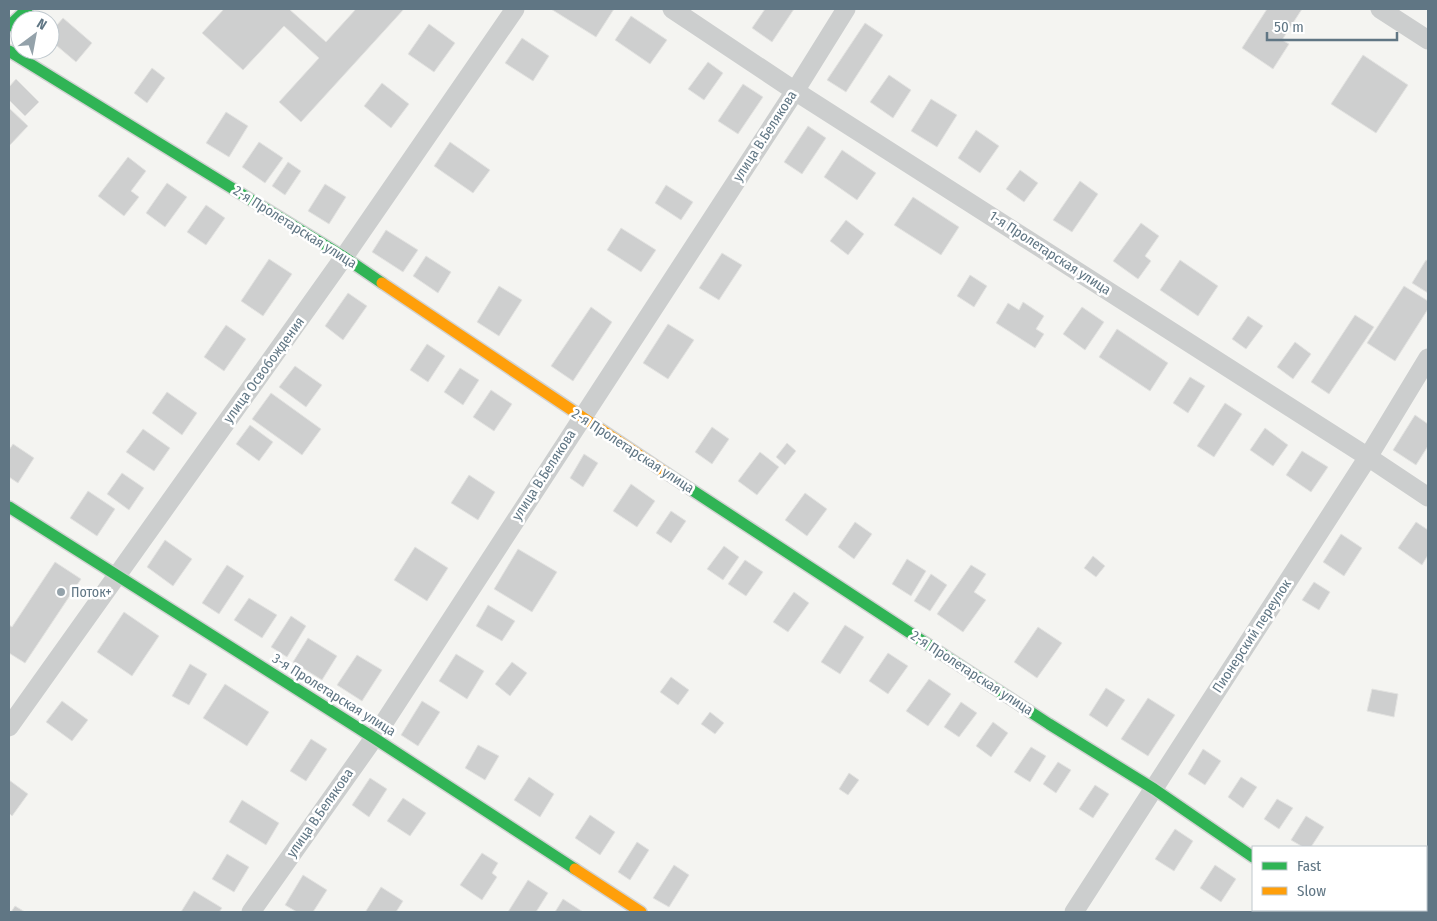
<svg xmlns="http://www.w3.org/2000/svg" width="1437" height="921" font-family="'Fira Sans Condensed',sans-serif">
<style>
.building{fill:#cecfcf;stroke:#e3e3e1}
.lines{fill:none;stroke-linecap:round;stroke-linejoin:round}
.fast-casing{stroke:#d1d2d2;stroke-width:14}
.slow-casing{stroke:#d1d2d2;stroke-width:14}
.street{stroke:#cccece;stroke-width:19}
.fast{stroke:#30b455;stroke-width:11}
.slow{stroke:#ff9f0a;stroke-width:11}
.poi-dot{fill:#94a2aa;stroke:#fff;stroke-width:2}
.labels{text-anchor:middle;dominant-baseline:central;stroke-width:5;stroke-linejoin:round;paint-order:stroke}
.street-label{font-size:14px;fill:#607684;stroke:#fff}
.poi-label{font-size:14px;fill:#607684;stroke:#fff;text-anchor:start}
</style>
<rect width="100%" height="100%" fill="#f4f4f1"/>
<path class="building" d="M 224,9 L 289,9 L 326,42 L 356,9 L 404,9 L 301,122 L 279,102 L 319,58 L 284,26 L 243,70 L 202,33 Z
M 551,9 L 614,9 L 596,37 Z
M 765,9 L 794,9 L 772,42 L 752,28 Z
M 1267,9 L 1302,9 L 1282,40 L 1289,44 L 1273,69 L 1242,48 Z
M 631,16 L 667,40 L 650,64 L 615,40 Z
M 63,18 L 92,43 L 76,62 L 50,40 L 50,33 Z
M 865,23 L 883,35 L 846,92 L 827,80 Z
M 429,24 L 455,43 L 434,72 L 408,54 Z
M 522,38 L 549,56 L 533,81 L 505,63 Z
M 1363,55 L 1408,85 L 1376,133 L 1331,104 Z
M 708,62 L 723,73 L 704,100 L 688,89 Z
M 152,68 L 165,78 L 147,103 L 134,93 Z
M 889,75 L 911,90 L 893,118 L 870,102 Z
M 16,79 L 39,102 L 25,116 L 9,100 L 9,87 Z
M 382,83 L 409,104 L 391,128 L 364,106 Z
M 743,84 L 763,97 L 738,134 L 718,121 Z
M 931,99 L 957,115 L 937,147 L 911,131 Z
M 9,108 L 28,126 L 9,146 Z
M 226,112 L 248,126 L 229,157 L 206,143 Z
M 808,126 L 826,138 L 802,174 L 784,162 Z
M 976,130 L 999,146 L 980,173 L 958,158 Z
M 259,142 L 283,158 L 265,183 L 242,167 Z
M 450,142 L 490,170 L 473,193 L 434,166 Z
M 842,150 L 876,173 L 857,200 L 824,177 Z
M 128,157 L 146,171 L 131,191 L 139,197 L 124,216 L 98,196 Z
M 288,162 L 301,171 L 285,195 L 272,186 Z
M 1020,170 L 1038,183 L 1024,202 L 1006,189 Z
M 1080,181 L 1098,194 L 1072,232 L 1053,220 Z
M 167,183 L 187,197 L 165,227 L 146,213 Z
M 325,184 L 346,197 L 329,224 L 308,211 Z
M 666,185 L 693,202 L 681,220 L 655,203 Z
M 913,197 L 959,227 L 941,255 L 894,225 Z
M 206,205 L 225,218 L 206,245 L 187,232 Z
M 846,220 L 864,234 L 848,255 L 830,241 Z
M 1141,223 L 1159,236 L 1145,256 L 1151,261 L 1138,279 L 1113,261 Z
M 621,228 L 656,250 L 641,272 L 607,250 Z
M 386,230 L 418,250 L 403,272 L 372,252 Z
M 722,253 L 742,265 L 719,300 L 699,288 Z
M 426,256 L 451,272 L 438,293 L 413,276 Z
M 269,259 L 292,274 L 263,316 L 241,301 Z
M 1180,260 L 1218,286 L 1198,316 L 1160,290 Z
M 1426,260 L 1428,261 L 1428,293 L 1412,283 Z
M 970,275 L 987,286 L 974,307 L 957,296 Z
M 499,286 L 522,300 L 499,336 L 477,322 Z
M 1404,286 L 1428,301 L 1428,309 L 1395,361 L 1367,343 Z
M 348,293 L 367,306 L 343,340 L 325,326 Z
M 1023,302 L 1044,316 L 1036,329 L 1044,334 L 1035,348 L 996,323 L 1008,303 L 1019,310 Z
M 591,307 L 612,322 L 573,381 L 551,366 Z
M 1082,307 L 1104,322 L 1085,350 L 1063,334 Z
M 1355,315 L 1374,327 L 1329,394 L 1311,382 Z
M 1248,316 L 1263,326 L 1246,349 L 1232,339 Z
M 668,324 L 694,340 L 668,379 L 643,363 Z
M 226,325 L 246,339 L 224,371 L 204,357 Z
M 1117,329 L 1168,363 L 1150,391 L 1099,357 Z
M 1295,342 L 1311,354 L 1293,379 L 1277,367 Z
M 427,344 L 445,356 L 428,382 L 410,370 Z
M 295,366 L 322,385 L 306,407 L 279,387 Z
M 460,368 L 479,380 L 463,405 L 444,392 Z
M 1190,377 L 1205,386 L 1188,413 L 1173,403 Z
M 491,390 L 512,404 L 494,431 L 473,417 Z
M 167,392 L 197,413 L 182,435 L 152,413 Z
M 271,393 L 321,429 L 302,455 L 252,419 Z
M 1225,403 L 1242,414 L 1214,457 L 1197,446 Z
M 1415,415 L 1428,424 L 1428,446 L 1416,465 L 1393,450 Z
M 250,425 L 273,442 L 259,461 L 236,444 Z
M 712,427 L 729,439 L 712,464 L 695,452 Z
M 1265,428 L 1288,445 L 1273,466 L 1250,450 Z
M 143,429 L 170,448 L 154,471 L 126,452 Z
M 787,443 L 796,451 L 785,465 L 776,457 Z
M 13,444 L 34,458 L 18,483 L 9,477 L 9,450 Z
M 1302,451 L 1328,467 L 1311,492 L 1286,475 Z
M 760,452 L 779,467 L 757,495 L 738,481 Z
M 584,454 L 598,463 L 583,487 L 570,478 Z
M 122,473 L 144,488 L 129,510 L 107,494 Z
M 469,475 L 495,492 L 478,520 L 451,503 Z
M 631,484 L 655,501 L 637,527 L 613,511 Z
M 88,491 L 115,509 L 97,536 L 70,518 Z
M 805,493 L 827,509 L 807,536 L 785,520 Z
M 671,511 L 686,521 L 671,543 L 656,533 Z
M 855,522 L 872,534 L 854,559 L 838,547 Z
M 1416,522 L 1428,530 L 1428,555 L 1422,565 L 1398,548 Z
M 1341,534 L 1362,548 L 1344,576 L 1323,562 Z
M 165,540 L 192,559 L 173,586 L 147,567 Z
M 724,546 L 739,557 L 723,580 L 707,569 Z
M 415,547 L 448,568 L 427,601 L 394,580 Z
M 518,549 L 557,572 L 532,612 L 494,589 Z
M 1093,556 L 1105,566 L 1096,577 L 1084,568 Z
M 907,559 L 926,571 L 911,596 L 892,584 Z
M 745,560 L 763,572 L 746,596 L 728,584 Z
M 55,562 L 81,579 L 25,663 L 9,653 L 9,625 L 12,627 Z
M 227,565 L 244,576 L 219,614 L 202,603 Z
M 971,565 L 986,574 L 974,592 L 986,600 L 963,632 L 937,614 Z
M 931,574 L 947,585 L 930,611 L 914,601 Z
M 1314,582 L 1330,592 L 1319,610 L 1302,600 Z
M 794,592 L 809,603 L 788,632 L 773,622 Z
M 249,598 L 277,615 L 262,638 L 234,620 Z
M 488,605 L 515,621 L 502,641 L 476,626 Z
M 124,612 L 159,636 L 132,676 L 97,652 Z
M 291,616 L 306,626 L 287,657 L 271,647 Z
M 845,625 L 864,637 L 840,674 L 821,662 Z
M 1038,627 L 1062,643 L 1037,678 L 1014,662 Z
M 308,638 L 337,656 L 322,680 L 293,662 Z
M 888,653 L 908,666 L 888,694 L 869,681 Z
M 456,654 L 484,671 L 467,699 L 439,681 Z
M 357,655 L 382,670 L 362,701 L 337,685 Z
M 512,662 L 527,673 L 510,696 L 495,684 Z
M 190,664 L 207,674 L 189,705 L 172,696 Z
M 671,677 L 689,690 L 678,705 L 660,692 Z
M 929,679 L 951,694 L 928,726 L 906,711 Z
M 225,684 L 269,712 L 247,746 L 203,718 Z
M 1106,688 L 1125,700 L 1107,727 L 1089,715 Z
M 1372,689 L 1398,694 L 1394,717 L 1367,711 Z
M 1148,698 L 1175,715 L 1148,756 L 1121,739 Z
M 62,701 L 88,720 L 72,741 L 46,722 Z
M 422,701 L 440,712 L 418,746 L 401,735 Z
M 961,702 L 977,713 L 959,737 L 944,727 Z
M 710,712 L 724,723 L 715,734 L 701,724 Z
M 993,722 L 1008,733 L 991,757 L 976,746 Z
M 311,739 L 327,749 L 306,781 L 290,771 Z
M 478,745 L 499,756 L 485,780 L 465,768 Z
M 1031,747 L 1046,756 L 1030,782 L 1014,772 Z
M 1203,749 L 1221,761 L 1205,785 L 1188,774 Z
M 1058,762 L 1071,770 L 1056,793 L 1043,784 Z
M 849,773 L 859,780 L 848,795 L 839,789 Z
M 529,777 L 554,794 L 540,817 L 514,800 Z
M 1241,777 L 1257,787 L 1243,808 L 1228,797 Z
M 370,778 L 387,789 L 369,817 L 352,805 Z
M 9,780 L 28,794 L 12,816 L 9,813 Z
M 1095,785 L 1109,794 L 1093,818 L 1079,809 Z
M 403,798 L 426,813 L 410,836 L 387,821 Z
M 1277,799 L 1293,808 L 1279,829 L 1264,819 Z
M 242,800 L 279,823 L 266,845 L 229,822 Z
M 590,815 L 615,832 L 600,855 L 575,838 Z
M 1306,816 L 1324,827 L 1311,847 L 1303,847 L 1291,840 Z
M 1175,829 L 1193,841 L 1174,871 L 1155,859 Z
M 637,842 L 649,850 L 630,880 L 618,872 Z
M 482,853 L 498,863 L 492,873 L 497,877 L 482,900 L 460,885 Z
M 227,854 L 249,867 L 234,892 L 212,879 Z
M 674,865 L 689,875 L 669,907 L 653,898 Z
M 1215,865 L 1236,879 L 1221,902 L 1200,888 Z
M 303,875 L 327,890 L 313,912 L 297,912 L 285,905 Z
M 528,880 L 548,893 L 536,912 L 508,912 Z
M 381,887 L 403,901 L 396,912 L 369,912 L 366,911 Z
M 194,891 L 222,908 L 219,912 L 181,912 Z
M 563,899 L 583,912 L 555,912 Z
M 15,906 L 25,912 L 11,912 Z
M 1280,910 L 1294,910 L 1298,912 L 1278,912 Z"/>
<g class="lines">
<defs>
<path id="fast" d="M 9,26 L 27,9
M 9,51 L 344,257 L 382,283
M 666,473 L 1049,724 L 1154,789 L 1253,857
M 9,507 L 374,738 L 575,869"/>
<path id="slow" d="M 382,283 L 666,473
M 575,869 L 641,912"/>
</defs>
<use href="#fast" class="fast-casing"/>
<use href="#slow" class="slow-casing"/>
<path class="street" d="M 672,9 L 795,91 L 1368,457 L 1428,497
M 1380,9 L 1428,40
M 9,727 L 344,257 L 515,9
M 1331,910 L 1335,912
M 251,912 L 374,738 L 795,91 L 846,9
M 1074,912 L 1368,457 L 1428,358"/>
<use href="#fast" class="fast"/>
<use href="#slow" class="slow"/>
</g>
<circle class="poi-dot" cx="61" cy="592" r="5"/>
<g class="labels">
<g class="street-label">
<text transform="translate(765 136) rotate(-57)">улица В.Белякова</text>
<text transform="translate(295 227) rotate(32)">2-я Пролетарская улица</text>
<text transform="translate(1050 253) rotate(33)">1-я Пролетарская улица</text>
<text transform="translate(264 370) rotate(-54)">улица Освобождения</text>
<text transform="translate(633 451) rotate(33)">2-я Пролетарская улица</text>
<text transform="translate(544 475) rotate(-57)">улица В.Белякова</text>
<text transform="translate(1252 636) rotate(-57)">Пионерский переулок</text>
<text transform="translate(972 673) rotate(33)">2-я Пролетарская улица</text>
<text transform="translate(334 695) rotate(32)">3-я Пролетарская улица</text>
<text transform="translate(320 813) rotate(-55)">улица В.Белякова</text>
</g>
<g class="poi-label">
<text x="71" y="592">Поток+</text>
</g>
</g>
<rect width="1437" height="921" fill="none" stroke="#607684" stroke-width="20"/>
<rect x="1252" y="846" width="175" height="65" fill="#ffffff" stroke="#bfc8ce"/>
<rect x="1262" y="862" width="25" height="8" fill="#30b455" stroke="#bfc8ce"/>
<text x="1297" y="871" font-size="15" fill="#607684">Fast</text>
<rect x="1262" y="887" width="25" height="8" fill="#ff9f0a" stroke="#bfc8ce"/>
<text x="1297" y="896" font-size="15" fill="#607684">Slow</text>
<g transform="translate(35 35) rotate(32)"><circle r="24" fill="#ffffff" stroke="#bfc8ce"/>
<path d="M0-4L9 19L0 12L-9 19Z" fill="#94a2aa"/>
<text y="-8" font-size="14" font-weight="bold" text-anchor="middle" fill="#607684">N</text>
</g>
<path d="M1267 32v8h130v-8" fill="none" stroke="#607684" stroke-width="2.5"/>
<text x="1274" y="32" font-size="15" fill="#607684" stroke="#ffffff" stroke-width="4" paint-order="stroke">50 m</text>
</svg>
